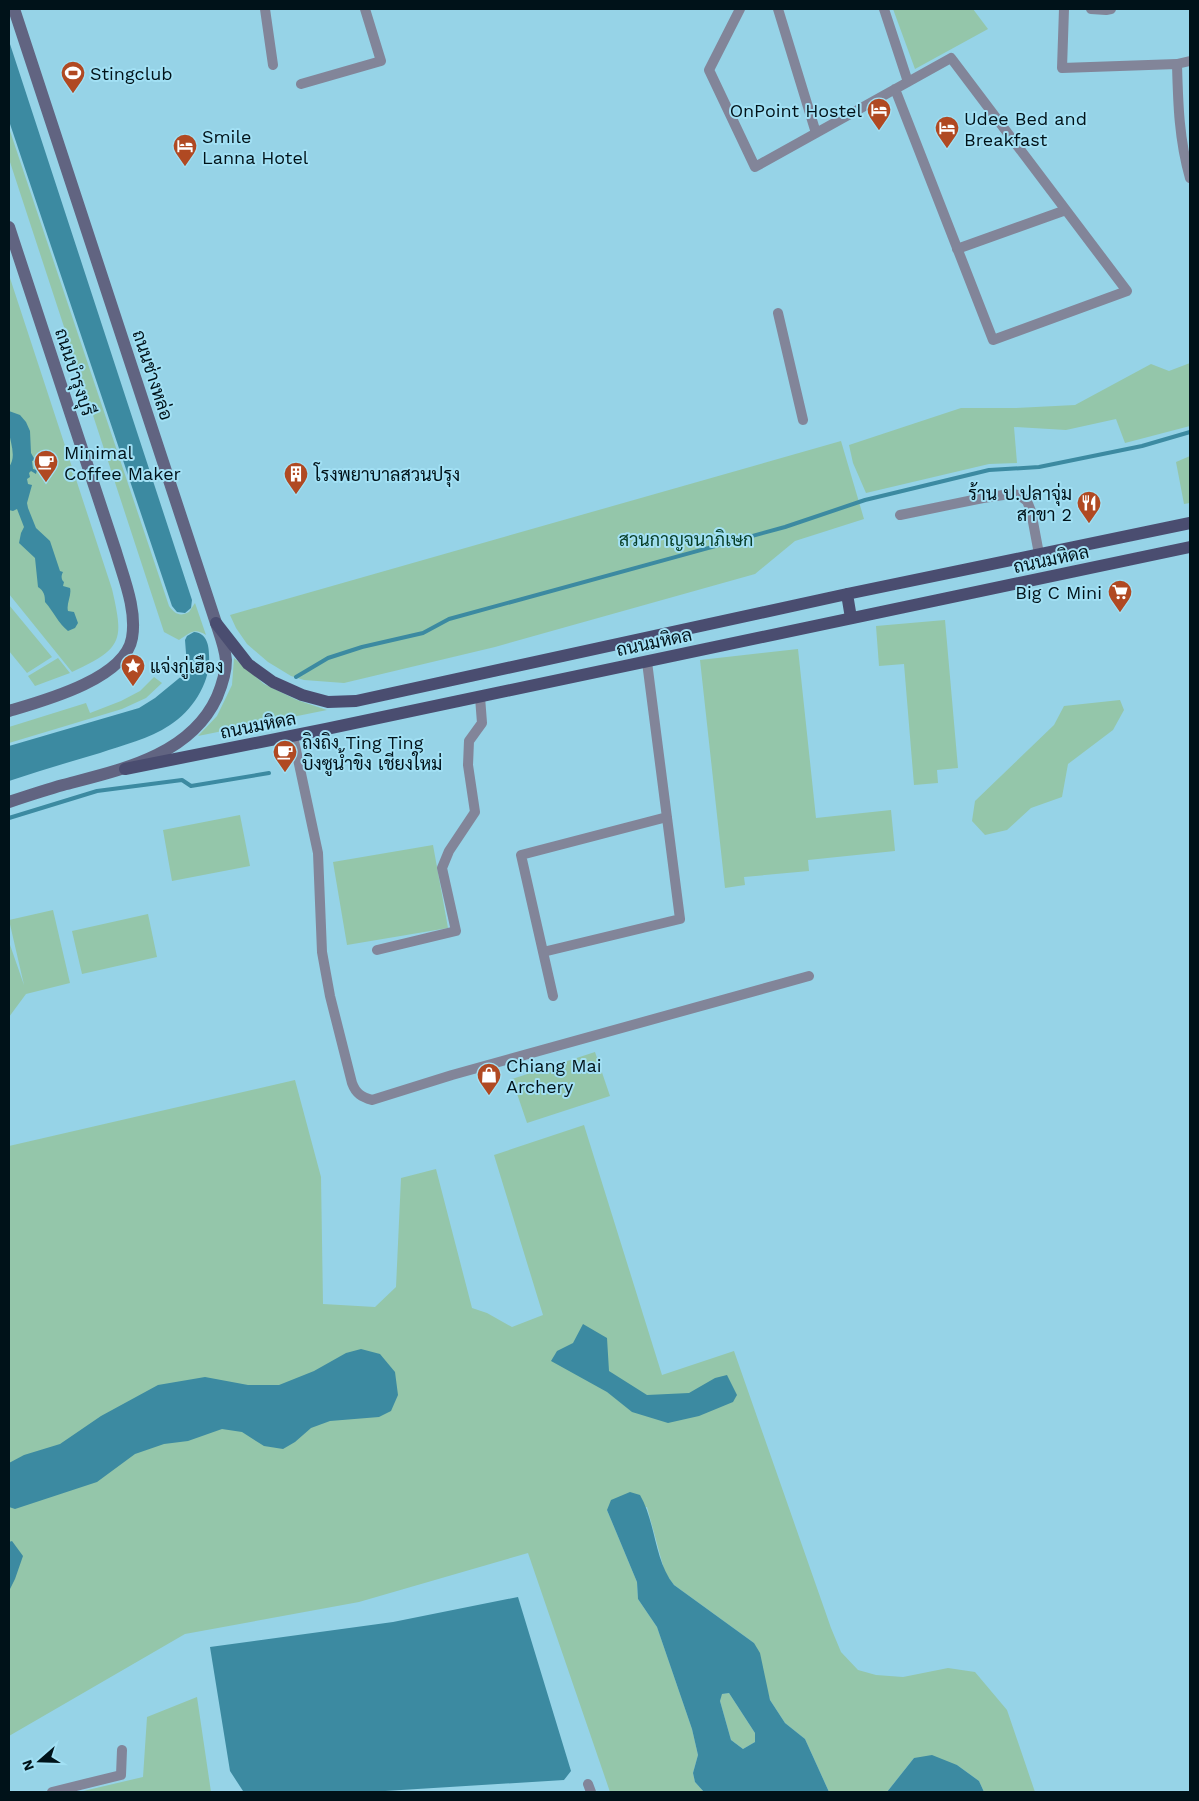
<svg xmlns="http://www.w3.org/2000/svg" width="1199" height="1801" font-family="'Work Sans',Sarabun,sans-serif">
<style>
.green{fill:#94c6aa}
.water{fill:#3c8aa1;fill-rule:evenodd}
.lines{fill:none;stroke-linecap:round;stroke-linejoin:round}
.stream{stroke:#3c8aa1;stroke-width:4}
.minor{stroke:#828599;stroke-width:10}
.secondary{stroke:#616481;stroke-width:12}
.primary{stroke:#4a4d70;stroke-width:12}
.labels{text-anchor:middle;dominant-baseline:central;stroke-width:4;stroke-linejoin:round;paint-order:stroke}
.poi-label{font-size:18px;fill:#001219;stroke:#a2e0f4;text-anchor:start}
.street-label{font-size:18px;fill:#001219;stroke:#a2e0f4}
.park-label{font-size:18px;fill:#073e27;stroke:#a2e0f4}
</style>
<rect width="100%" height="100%" fill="#96d3e7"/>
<path class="green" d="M 893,9 L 973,9 L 988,29 L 915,69 Z
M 9,128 L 169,606 C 175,614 180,617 189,612 L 195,603 L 206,635 C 194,627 190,633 179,640 L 164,632 L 9,159 Z
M 9,275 L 112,589 C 124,641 123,648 72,672 L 9,594 Z
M 1190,363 L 1190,426 L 1125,443 L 1116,419 L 1066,430 L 1014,427 L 1017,463 L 989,464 L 866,493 L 853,463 L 849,445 L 961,408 L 1016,408 L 1075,405 L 1151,364 L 1169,371 Z
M 841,441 L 864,519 L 795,541 L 755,574 L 495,647 L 344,683 L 304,680 L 291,676 L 268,662 L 247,644 L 236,628 L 230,615 Z
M 1190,456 L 1190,503 L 1184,504 L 1176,462 Z
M 9,605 L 52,657 L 27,673 L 9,651 Z
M 945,620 L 958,768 L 937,770 L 938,783 L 914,785 L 904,664 L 879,666 L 876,626 Z
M 798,649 L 816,818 L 891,810 L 895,851 L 808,860 L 809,871 L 744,877 L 745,885 L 725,888 L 700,660 Z
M 58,658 L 70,673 L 35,686 L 28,676 Z
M 234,658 L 264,684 L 297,700 L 327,710 L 198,736 L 217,716 L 232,685 Z
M 154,677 L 162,683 L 146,698 L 122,709 L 9,743 L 9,727 L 86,703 L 90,713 L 121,701 L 140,691 Z
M 1120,700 L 1124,710 L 1113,730 L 1068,764 L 1062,797 L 1031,808 L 1007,830 L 985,835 L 972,821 L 975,801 L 1054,725 L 1064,706 Z
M 240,815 L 250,866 L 172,881 L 163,830 Z
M 433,845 L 448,928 L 347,945 L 333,862 Z
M 53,910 L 70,983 L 26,994 L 9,1017 L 9,942 L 24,985 L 9,920 Z
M 148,914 L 157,957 L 82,974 L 72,931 Z
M 595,1052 L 610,1096 L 527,1123 L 512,1079 Z
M 295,1080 L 321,1177 L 323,1304 L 375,1307 L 396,1287 L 401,1178 L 436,1169 L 472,1308 L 487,1313 L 512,1327 L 543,1315 L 494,1155 L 584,1125 L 662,1375 L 734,1351 L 831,1628 L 841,1652 L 858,1670 L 876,1675 L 903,1677 L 948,1668 L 975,1672 L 1007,1710 L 1035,1792 L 984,1792 L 979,1781 L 957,1765 L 914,1758 L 887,1792 L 829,1792 L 805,1739 L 785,1723 L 770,1700 L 754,1643 L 674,1585 L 665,1573 L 647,1507 L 607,1510 L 637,1582 L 638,1599 L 657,1627 L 692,1729 L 698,1755 L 693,1773 L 695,1782 L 704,1792 L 610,1792 L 528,1553 L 359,1602 L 185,1634 L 9,1736 L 9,1146 Z
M 729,1693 L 755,1733 L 755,1742 L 743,1749 L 731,1740 L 720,1701 L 721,1694 Z
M 197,1697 L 211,1792 L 79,1792 L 143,1777 L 147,1717 Z"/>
<path class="water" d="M 9,41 L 192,600 L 191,608 L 185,613 L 177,612 L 172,606 L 9,121 Z
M 9,411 L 20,415 L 26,422 L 30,431 L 31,453 L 35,460 L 32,461 L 33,469 L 37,470 L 36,474 L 31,471 L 29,473 L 30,477 L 27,479 L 28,484 L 32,485 L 27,503 L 28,508 L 36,528 L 50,541 L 60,571 L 63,572 C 61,576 61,579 64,582 L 63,586 L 70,588 C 72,595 66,604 68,611 L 74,612 L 78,623 L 75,628 L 68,631 C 58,623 54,612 45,602 C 45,595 44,591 38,587 L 35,558 L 19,543 L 21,533 L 24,527 L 17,509 L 13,511 L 9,510 L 9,467 C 17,456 10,443 9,431 C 8,425 9,417 9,411 Z
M 194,632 C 206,633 209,644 209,655 C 211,682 193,710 170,725 C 149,739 123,745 100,753 C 69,762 39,771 9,781 L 9,746 L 139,708 L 155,698 L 183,675 L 187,666 L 185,640 L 187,636 Z
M 583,1324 L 607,1338 L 609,1371 L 647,1395 L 689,1393 L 715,1378 L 727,1375 L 737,1395 L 733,1402 L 699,1416 L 668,1423 L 632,1412 L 607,1392 L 551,1361 L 557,1351 L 573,1343 Z
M 361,1349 L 380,1354 L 395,1372 L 398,1395 L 391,1411 L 379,1417 L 330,1421 L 311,1428 L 295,1442 L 283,1449 L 264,1446 L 242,1432 L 222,1429 L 188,1441 L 164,1444 L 135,1454 L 97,1482 L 15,1509 L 9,1507 L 9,1463 L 24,1455 L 60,1444 L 101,1416 L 158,1385 L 205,1377 L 248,1385 L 279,1385 L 314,1371 L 346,1353 Z
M 630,1492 L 640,1495 C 656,1523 654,1560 674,1585 L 754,1643 L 760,1653 L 770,1700 L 785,1723 L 805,1739 L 829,1792 L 704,1792 L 695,1782 L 693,1773 L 698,1755 L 692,1729 L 657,1627 L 638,1599 L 637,1582 L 607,1510 L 611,1500 ZM 729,1693 L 755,1733 L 755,1742 L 743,1749 L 731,1740 L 720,1701 L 722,1694 Z
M 12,1541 L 23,1556 L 15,1579 L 9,1591 L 9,1542 Z
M 518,1597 L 571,1771 L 564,1780 L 369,1792 L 243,1791 L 230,1771 L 210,1647 L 393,1622 Z
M 932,1755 L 957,1765 L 979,1781 L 984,1792 L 887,1792 L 914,1758 Z"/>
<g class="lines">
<path class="stream" d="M 296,677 L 328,658 L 362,647 L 423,633 L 449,619 L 785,527 L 865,500 L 989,470 L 1039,467 L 1142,446 L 1190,432
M 9,818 L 97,791 L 182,780 L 191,786 L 269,773"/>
<path class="minor" d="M 265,9 L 273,65
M 740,9 L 709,70 L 755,167 L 951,58 L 1127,291 L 993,340 L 895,89
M 778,9 L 816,133
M 884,9 L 908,82
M 1064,9 L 1062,68 L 1177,64 L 1190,61
M 1091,9 L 1106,10 L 1111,9
M 1177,64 C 1178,103 1179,140 1190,178
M 301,84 L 381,61 L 365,9
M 957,249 L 1066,210
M 778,313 L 803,420
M 900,515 L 983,498 L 1010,494 L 1019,495 L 1027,501 L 1031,511 L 1039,554
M 293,736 L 318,853 L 322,952 L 330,996 L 352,1083 C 356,1094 362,1097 372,1100 L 452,1075 L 809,976
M 377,950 L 456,931 L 442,868 L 449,851 L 475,812 L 468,765 L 469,741 L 482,723 L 480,697
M 543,952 L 680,919 L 647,662
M 553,996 L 521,855 L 667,817
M 588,1784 L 591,1792
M 52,1792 L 121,1775 L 122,1750"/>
<path class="secondary" d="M 9,227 L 116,552 C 124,579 137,610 132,638 C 125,679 43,701 9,711
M 9,802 C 27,796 45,790 63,785 C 120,770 190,756 217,697 C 222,685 226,673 226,660 C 225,648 220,635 216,623 L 14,9"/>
<path class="primary" d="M 847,594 L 851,618
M 216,623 L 248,664 L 273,682 L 302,695 L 328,702 L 356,701 L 847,594 L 1190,523
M 125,769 L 326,729 L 1190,547"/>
</g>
<defs>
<symbol id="stadium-pin" viewBox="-11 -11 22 30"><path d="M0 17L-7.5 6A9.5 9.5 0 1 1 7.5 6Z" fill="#b04922" stroke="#a2e0f4"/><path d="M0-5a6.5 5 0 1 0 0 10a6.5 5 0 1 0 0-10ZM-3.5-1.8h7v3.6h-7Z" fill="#fff"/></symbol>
<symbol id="hotel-pin" viewBox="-11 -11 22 30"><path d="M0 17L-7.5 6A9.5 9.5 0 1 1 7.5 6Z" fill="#b04922" stroke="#a2e0f4"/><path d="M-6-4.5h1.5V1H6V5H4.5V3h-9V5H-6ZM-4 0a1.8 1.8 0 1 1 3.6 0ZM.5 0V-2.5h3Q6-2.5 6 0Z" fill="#fff"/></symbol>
<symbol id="cafe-pin" viewBox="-11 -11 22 30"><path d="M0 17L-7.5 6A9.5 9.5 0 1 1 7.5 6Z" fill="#b04922" stroke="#a2e0f4"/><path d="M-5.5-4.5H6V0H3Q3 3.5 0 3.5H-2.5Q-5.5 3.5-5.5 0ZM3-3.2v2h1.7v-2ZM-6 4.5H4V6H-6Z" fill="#fff"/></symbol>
<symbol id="building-pin" viewBox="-11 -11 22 30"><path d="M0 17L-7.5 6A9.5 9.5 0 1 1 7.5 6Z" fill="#b04922" stroke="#a2e0f4"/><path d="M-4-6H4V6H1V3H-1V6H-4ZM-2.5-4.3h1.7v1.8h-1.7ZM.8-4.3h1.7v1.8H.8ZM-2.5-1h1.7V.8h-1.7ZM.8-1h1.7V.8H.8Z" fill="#fff"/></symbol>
<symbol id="restaurant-pin" viewBox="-11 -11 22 30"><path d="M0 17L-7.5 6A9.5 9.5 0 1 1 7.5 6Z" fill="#b04922" stroke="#a2e0f4"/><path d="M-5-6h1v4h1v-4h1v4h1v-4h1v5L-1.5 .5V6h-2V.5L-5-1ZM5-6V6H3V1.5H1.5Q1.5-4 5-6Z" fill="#fff"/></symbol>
<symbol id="supermarket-pin" viewBox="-11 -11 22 30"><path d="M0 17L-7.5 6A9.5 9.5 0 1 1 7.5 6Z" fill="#b04922" stroke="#a2e0f4"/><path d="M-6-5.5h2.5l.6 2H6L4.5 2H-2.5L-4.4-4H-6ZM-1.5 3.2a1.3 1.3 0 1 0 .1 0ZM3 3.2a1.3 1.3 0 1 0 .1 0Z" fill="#fff"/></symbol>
<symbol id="sight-pin" viewBox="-11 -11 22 30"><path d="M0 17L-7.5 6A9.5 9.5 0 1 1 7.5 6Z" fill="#b04922" stroke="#a2e0f4"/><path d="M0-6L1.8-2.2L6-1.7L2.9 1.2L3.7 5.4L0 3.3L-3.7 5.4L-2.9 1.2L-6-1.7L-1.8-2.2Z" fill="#fff"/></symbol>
<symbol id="shop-pin" viewBox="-11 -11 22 30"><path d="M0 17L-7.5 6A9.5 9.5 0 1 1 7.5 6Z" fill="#b04922" stroke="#a2e0f4"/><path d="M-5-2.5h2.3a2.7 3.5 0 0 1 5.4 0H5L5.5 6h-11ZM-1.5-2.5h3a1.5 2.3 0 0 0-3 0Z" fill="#fff"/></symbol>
</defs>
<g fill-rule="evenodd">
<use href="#stadium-pin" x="59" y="59" width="28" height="38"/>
<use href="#hotel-pin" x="865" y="96" width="28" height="38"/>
<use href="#hotel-pin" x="933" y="114" width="28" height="38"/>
<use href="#hotel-pin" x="171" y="132" width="28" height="38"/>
<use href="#cafe-pin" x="32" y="448" width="28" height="38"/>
<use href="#building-pin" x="282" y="460" width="28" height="38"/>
<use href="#restaurant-pin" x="1075" y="489" width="28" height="38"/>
<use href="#supermarket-pin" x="1106" y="578" width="28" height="38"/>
<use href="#sight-pin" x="119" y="652" width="28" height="38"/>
<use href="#cafe-pin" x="271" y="738" width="28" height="38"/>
<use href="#shop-pin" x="475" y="1061" width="28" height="38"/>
</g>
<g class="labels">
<g class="poi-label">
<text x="90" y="73">Stingclub</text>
<text x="862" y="110" text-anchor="end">OnPoint Hostel</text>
<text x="964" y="118">Udee Bed and<tspan x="964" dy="21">Breakfast</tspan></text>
<text x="202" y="136">Smile<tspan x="202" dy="21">Lanna Hotel</tspan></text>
<text x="64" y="452">Minimal<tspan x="64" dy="21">Coffee Maker</tspan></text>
<text x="314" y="474">โรงพยาบาลสวนปรุง</text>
<text x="1072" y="493" text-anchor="end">ร้าน ป.ปลาจุ่ม<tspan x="1072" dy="21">สาขา 2</tspan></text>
<text x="1102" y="592" text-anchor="end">Big C Mini</text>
<text x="150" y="666">แจ่งกู่เฮือง</text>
<text x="302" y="742">ถิงถิง Ting Ting<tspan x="302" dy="21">บิงซูน้ำขิง เชียงใหม่</tspan></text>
<text x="506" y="1065">Chiang Mai<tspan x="506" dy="21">Archery</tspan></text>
</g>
<g class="street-label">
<text transform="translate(75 372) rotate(72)">ถนนบำรุงบุรี</text>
<text transform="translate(153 375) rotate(72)">ถนนช่างหล่อ</text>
<text transform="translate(1051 559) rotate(-12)">ถนนมหิดล</text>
<text transform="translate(654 642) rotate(-12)">ถนนมหิดล</text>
<text transform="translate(258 725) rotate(-11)">ถนนมหิดล</text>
</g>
<g class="park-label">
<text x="686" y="539">สวนกาญจนาภิเษก</text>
</g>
</g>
<rect width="1199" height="1801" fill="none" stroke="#001219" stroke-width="20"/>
<g transform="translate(40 1761) rotate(250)" stroke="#a2e0f4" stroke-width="4" paint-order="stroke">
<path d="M0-4L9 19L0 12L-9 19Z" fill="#001219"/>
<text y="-8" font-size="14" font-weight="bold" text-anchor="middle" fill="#001219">N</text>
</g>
</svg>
